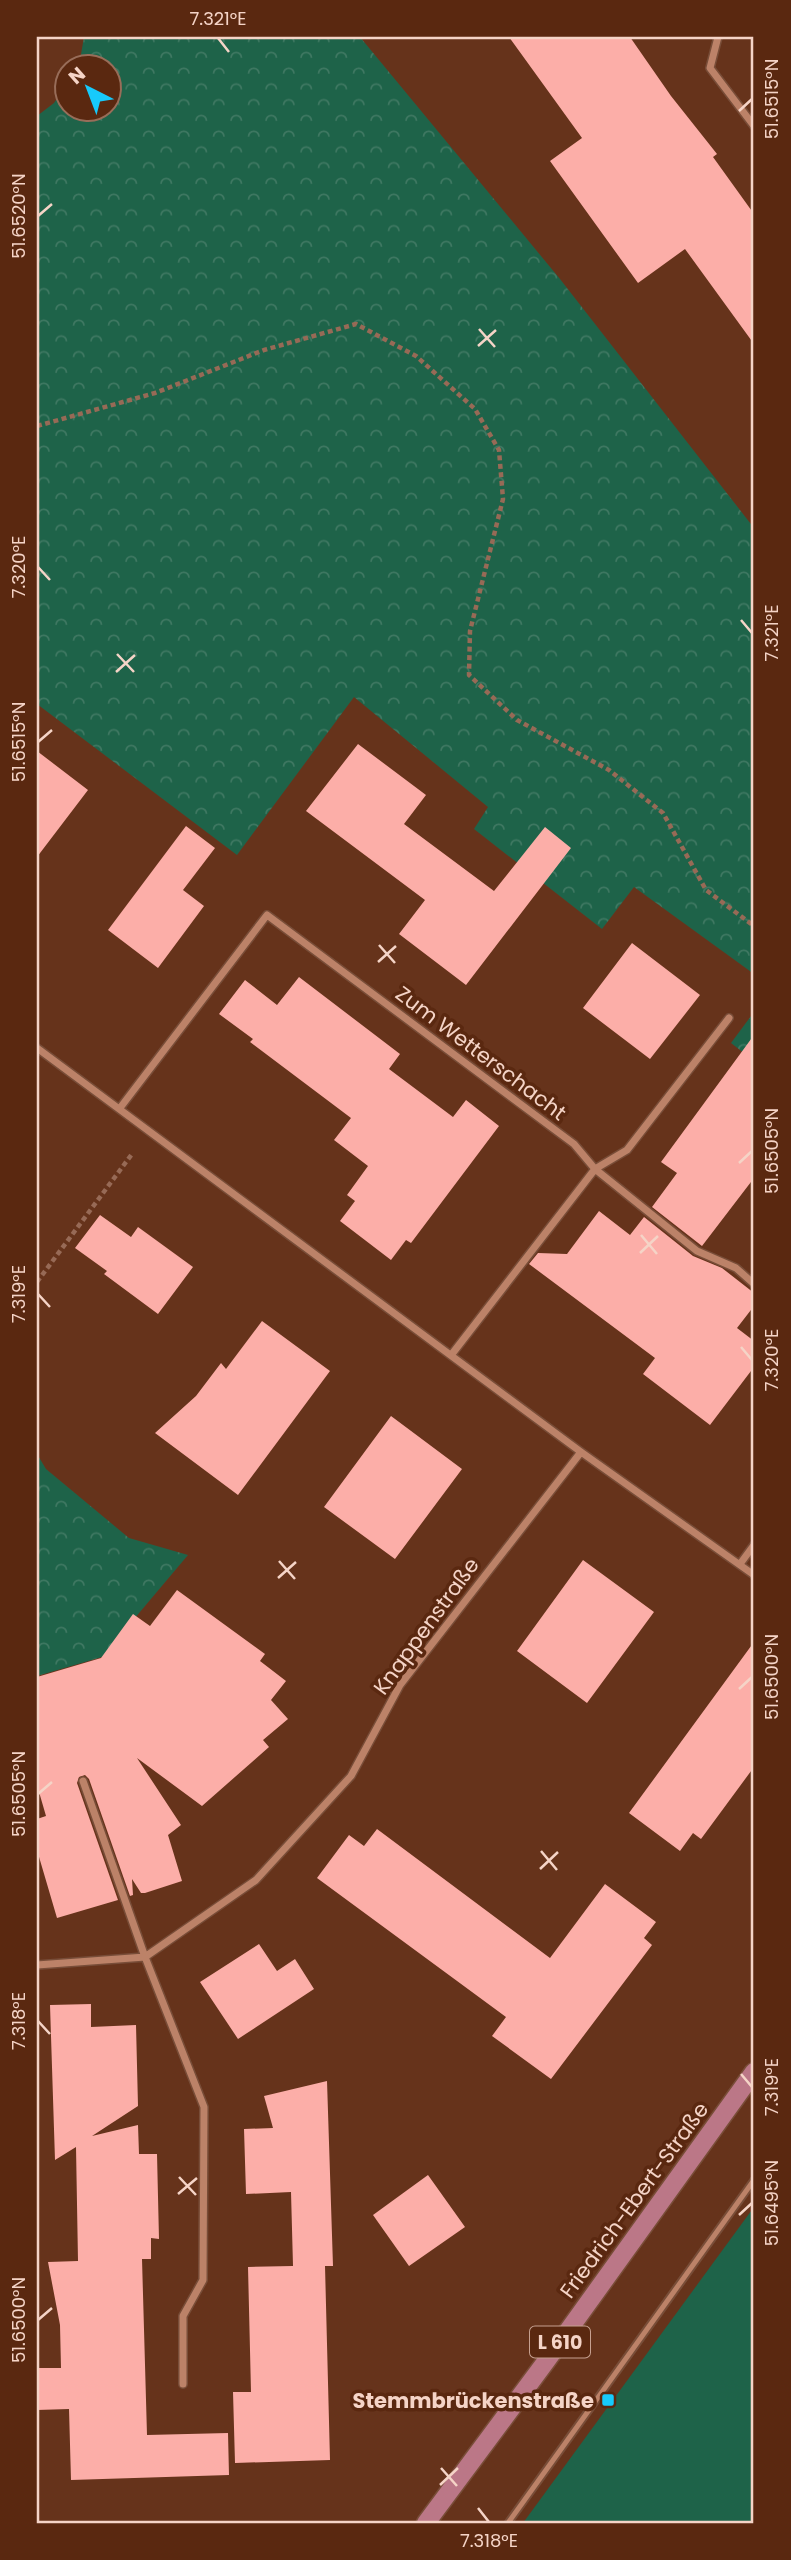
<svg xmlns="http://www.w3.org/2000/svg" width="791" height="2560" font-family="Poppins,sans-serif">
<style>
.grass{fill:#1e6349}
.park{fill:url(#park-crowns)}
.building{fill:#fcaea8}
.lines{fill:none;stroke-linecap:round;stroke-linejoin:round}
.lane-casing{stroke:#784d38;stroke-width:9}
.street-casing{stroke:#784d38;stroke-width:10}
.primary-casing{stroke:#784d38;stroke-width:21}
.path{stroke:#976a56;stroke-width:4.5;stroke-dasharray:5 3.5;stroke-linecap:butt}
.lane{stroke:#bc8268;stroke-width:5}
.street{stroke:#bc8268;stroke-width:7}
.primary{stroke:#bb7787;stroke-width:18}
.ticks{fill:none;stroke:#f5d4c7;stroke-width:2.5}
.poi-dot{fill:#17cafb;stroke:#5a2810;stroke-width:2.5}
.labels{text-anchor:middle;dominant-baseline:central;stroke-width:7;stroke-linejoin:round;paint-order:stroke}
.shield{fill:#5a2810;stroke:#c6a090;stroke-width:2}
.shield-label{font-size:19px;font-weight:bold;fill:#f5d4c7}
.street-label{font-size:21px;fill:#f5d4c7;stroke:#5a2810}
.poi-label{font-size:21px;font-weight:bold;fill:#f5d4c7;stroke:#5a2810;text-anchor:end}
.neatline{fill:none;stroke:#f5d4c7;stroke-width:2.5}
.ticks-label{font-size:18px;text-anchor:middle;fill:#f5d4c7}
</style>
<defs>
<pattern id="park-crowns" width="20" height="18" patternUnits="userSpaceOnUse" patternTransform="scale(1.75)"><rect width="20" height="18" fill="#1e6349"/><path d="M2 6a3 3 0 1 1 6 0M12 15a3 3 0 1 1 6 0" fill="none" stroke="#3f7862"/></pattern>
</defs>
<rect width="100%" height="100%" fill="#66331b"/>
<path class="grass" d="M 754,2207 L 754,2523 L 523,2523 Z"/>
<path class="park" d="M 84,37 L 360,37 L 560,279 L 754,528 L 754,974 L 634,887 L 602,929 L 474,829 L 488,807 L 354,697 L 237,855 L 37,704 L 37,116 L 54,103 L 66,85 L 66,108 L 108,108 L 108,66 L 79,66 Z
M 754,1012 L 754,1061 L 731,1043 Z
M 37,1454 L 46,1469 L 129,1538 L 188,1555 L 102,1657 L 37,1676 Z"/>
<path class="building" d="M 509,37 L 630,37 L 671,96 L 717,154 L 713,157 L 754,214 L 754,344 L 685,249 L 638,283 L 550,161 L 582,138 Z
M 358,744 L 426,795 L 404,824 L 494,891 L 545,827 L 571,848 L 466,985 L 399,934 L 425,900 L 306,811 Z
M 37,751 L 88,790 L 37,857 Z
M 186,826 L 215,848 L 183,890 L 204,906 L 158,968 L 108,930 Z
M 632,943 L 700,995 L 650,1059 L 583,1008 Z
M 299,977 L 400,1054 L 389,1069 L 453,1117 L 466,1100 L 499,1126 L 411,1243 L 406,1240 L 391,1260 L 340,1221 L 355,1201 L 347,1195 L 368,1166 L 334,1140 L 351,1118 L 250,1042 L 253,1039 L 219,1014 L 245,980 L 277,1005 Z
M 754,1035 L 754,1178 L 702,1246 L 652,1207 L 677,1173 L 661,1162 Z
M 599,1211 L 630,1235 L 644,1217 L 693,1256 L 722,1268 L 754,1293 L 754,1306 L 737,1328 L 754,1341 L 754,1367 L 710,1425 L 643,1374 L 655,1358 L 529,1264 L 538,1253 L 567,1254 Z
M 100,1215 L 131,1237 L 138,1227 L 193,1267 L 158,1314 L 104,1274 L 107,1271 L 75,1248 Z
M 262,1321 L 330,1371 L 238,1495 L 155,1433 L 196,1396 L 221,1363 L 226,1369 Z
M 391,1416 L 462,1469 L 395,1559 L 324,1507 Z
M 583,1560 L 654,1612 L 587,1703 L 517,1651 Z
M 177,1590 L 265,1654 L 260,1661 L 286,1681 L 271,1700 L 288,1719 L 263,1740 L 269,1747 L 202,1806 L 137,1758 L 181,1825 L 168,1835 L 182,1881 L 145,1893 L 141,1893 L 132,1879 L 133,1895 L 130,1896 L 89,1779 L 85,1775 L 79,1777 L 77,1783 L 118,1900 L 57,1918 L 37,1850 L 37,1819 L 46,1816 L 37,1785 L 37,1677 L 101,1658 L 133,1614 L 150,1626 Z
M 754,1642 L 754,1767 L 701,1839 L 693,1833 L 680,1851 L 629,1813 Z
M 377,1829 L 550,1958 L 605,1884 L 656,1922 L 644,1938 L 652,1945 L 551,2079 L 492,2036 L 506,2017 L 317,1878 L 349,1835 L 364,1846 Z
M 259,1944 L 277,1971 L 295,1959 L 314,1989 L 238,2039 L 200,1982 Z
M 91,2004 L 91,2027 L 136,2025 L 138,2106 L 92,2136 L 138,2125 L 139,2154 L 157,2154 L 159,2239 L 151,2238 L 151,2259 L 142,2259 L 147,2435 L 228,2433 L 229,2475 L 71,2480 L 69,2409 L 37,2410 L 37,2368 L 61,2368 L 60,2325 L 48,2262 L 78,2261 L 76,2147 L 55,2160 L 50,2005 Z
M 327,2081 L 333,2266 L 325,2266 L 330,2460 L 235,2463 L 233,2392 L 251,2392 L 248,2267 L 293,2266 L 291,2192 L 246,2194 L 244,2129 L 273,2128 L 264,2096 Z
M 428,2175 L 465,2227 L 409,2266 L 373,2215 Z"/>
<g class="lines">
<defs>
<path id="lane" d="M 508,2523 L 754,2180"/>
<path id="street" d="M 718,37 L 710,68 L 754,126
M 37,1048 L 581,1452 L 754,1575
M 120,1108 L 267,915 L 574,1144 L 595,1169 L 627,1150 L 729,1018
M 452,1354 L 595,1169 L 697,1251 L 736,1268 L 754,1284
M 740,1564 L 754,1545
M 83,1781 L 145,1957 L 204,2107 L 203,2280 L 183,2316 L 183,2384
M 37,1965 L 145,1957 L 256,1880 L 351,1776 L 400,1685 L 581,1452"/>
<path id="primary" d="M 426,2523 L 547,2360 L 754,2072"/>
</defs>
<use href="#lane" class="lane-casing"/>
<use href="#street" class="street-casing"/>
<use href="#primary" class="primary-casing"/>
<path class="path" d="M 37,426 L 155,393 L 264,350 L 356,324 L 416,356 L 475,409 L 499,450 L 503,499 L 470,631 L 469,675 L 517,720 L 609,770 L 663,813 L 706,890 L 754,926
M 37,1282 L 132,1154"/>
<use href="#lane" class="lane"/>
<use href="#street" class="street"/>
<use href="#primary" class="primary"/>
</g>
<path class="ticks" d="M 218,38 L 229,52M 739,111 L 752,99M 38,216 L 52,204M 479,329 L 495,347M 478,346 L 496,330M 38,567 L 50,580M 741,620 L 752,633M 117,654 L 134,672M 116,672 L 135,655M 38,742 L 52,730M 379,945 L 395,963M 378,962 L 396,946M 739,1163 L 752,1151M 641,1235 L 657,1254M 640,1253 L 658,1236M 38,1294 L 50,1307M 741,1347 L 752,1360M 279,1561 L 295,1579M 278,1578 L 296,1562M 739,1689 L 752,1677M 38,1794 L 52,1782M 541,1851 L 557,1870M 540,1869 L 558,1852M 38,2021 L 50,2034M 741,2074 L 752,2087M 179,2177 L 196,2195M 178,2194 L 197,2178M 739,2215 L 752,2203M 38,2320 L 52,2308M 441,2468 L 457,2486M 440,2485 L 458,2468M 478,2508 L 489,2522"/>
<rect class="poi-dot" x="601" y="2393" width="14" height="14" rx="3.5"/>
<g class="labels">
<rect class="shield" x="530" y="2326.5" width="60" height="31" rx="5"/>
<g class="shield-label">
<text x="560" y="2342">L 610</text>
</g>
<g class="street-label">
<text transform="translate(481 1053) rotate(37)">Zum Wetterschacht</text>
<text transform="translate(426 1626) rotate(-54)">Knappenstraße</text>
<text transform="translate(634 2200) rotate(-54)">Friedrich-Ebert-Straße</text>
</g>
<g class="poi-label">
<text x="594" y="2400">Stemmbrückenstraße</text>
</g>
</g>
<rect width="791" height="2560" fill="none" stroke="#5a2810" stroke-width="77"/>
<g transform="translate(88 88) rotate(318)"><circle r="33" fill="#5a2810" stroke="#986d59" stroke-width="2"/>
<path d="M0-5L12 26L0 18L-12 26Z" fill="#17cafb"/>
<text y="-10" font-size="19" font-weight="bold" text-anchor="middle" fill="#f5d4c7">N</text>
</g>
<rect x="38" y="38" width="714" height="2484" class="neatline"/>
<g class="ticks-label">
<text x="218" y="25">7.321°E</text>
<text transform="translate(772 99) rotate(-90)" y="6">51.6515°N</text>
<text transform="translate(19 216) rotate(-90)" y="6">51.6520°N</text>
<text transform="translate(19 567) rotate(-90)" y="6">7.320°E</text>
<text transform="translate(772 633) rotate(-90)" y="6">7.321°E</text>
<text transform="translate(19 742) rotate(-90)" y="6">51.6515°N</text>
<text transform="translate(772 1151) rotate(-90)" y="6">51.6505°N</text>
<text transform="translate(19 1294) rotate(-90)" y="6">7.319°E</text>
<text transform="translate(772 1360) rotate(-90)" y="6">7.320°E</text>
<text transform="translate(772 1677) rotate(-90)" y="6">51.6500°N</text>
<text transform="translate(19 1794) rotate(-90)" y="6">51.6505°N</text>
<text transform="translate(19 2021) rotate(-90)" y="6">7.318°E</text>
<text transform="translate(772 2087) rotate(-90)" y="6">7.319°E</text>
<text transform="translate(772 2203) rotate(-90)" y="6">51.6495°N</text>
<text transform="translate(19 2320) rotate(-90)" y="6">51.6500°N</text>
<text x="489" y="2547">7.318°E</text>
</g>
</svg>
